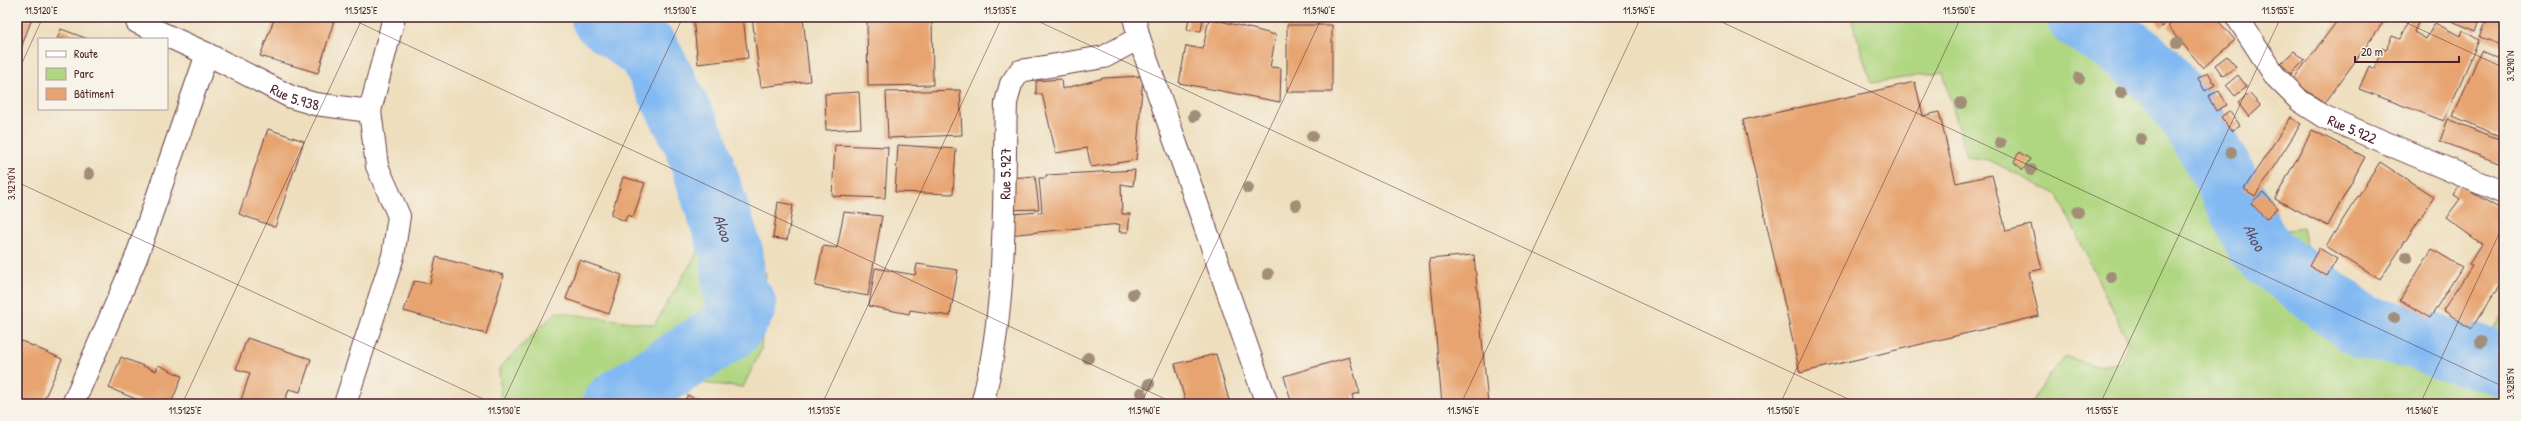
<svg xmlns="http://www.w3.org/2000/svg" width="2521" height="421" font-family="'Patrick Hand',sans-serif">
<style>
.green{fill:#afd680;stroke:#7c7a56}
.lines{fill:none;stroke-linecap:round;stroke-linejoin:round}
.stream{stroke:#82b9f2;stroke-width:10}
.river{stroke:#82b9f2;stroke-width:63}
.building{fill:#e7a471}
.minor-casing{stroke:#633c41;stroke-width:24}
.minor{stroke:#fff;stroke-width:22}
.tree{fill:#a28e78}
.ticks{fill:none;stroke:#4a1f2b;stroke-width:1;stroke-opacity:0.45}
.labels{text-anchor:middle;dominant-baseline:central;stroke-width:4;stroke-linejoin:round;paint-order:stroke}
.street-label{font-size:15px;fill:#4a1f2b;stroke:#f7f3e8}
.water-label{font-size:16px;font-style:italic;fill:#5b4d67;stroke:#f7f3e8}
.neatline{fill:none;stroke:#4a1f2b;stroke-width:1.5}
.ticks-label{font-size:10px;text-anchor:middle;fill:#4a1f2b}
</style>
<rect width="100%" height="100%" fill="#f7f3e8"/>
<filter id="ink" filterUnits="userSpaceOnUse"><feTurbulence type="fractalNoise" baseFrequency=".025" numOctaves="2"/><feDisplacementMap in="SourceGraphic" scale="8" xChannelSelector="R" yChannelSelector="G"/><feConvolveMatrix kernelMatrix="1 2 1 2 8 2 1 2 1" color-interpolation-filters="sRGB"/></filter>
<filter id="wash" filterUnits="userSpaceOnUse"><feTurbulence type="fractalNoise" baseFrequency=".012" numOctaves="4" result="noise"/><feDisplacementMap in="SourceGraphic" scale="16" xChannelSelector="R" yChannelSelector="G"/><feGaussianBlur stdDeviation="0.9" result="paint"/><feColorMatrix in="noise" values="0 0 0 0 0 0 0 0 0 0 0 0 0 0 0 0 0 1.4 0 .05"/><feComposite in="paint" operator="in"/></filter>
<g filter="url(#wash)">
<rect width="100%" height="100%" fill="#eedebd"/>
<path class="green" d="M 1851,17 L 2110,17 L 2143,39 L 2188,86 L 2243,174 L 2240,180 L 2279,231 L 2303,228 L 2307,246 L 2302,257 L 2312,274 L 2330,289 L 2348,277 L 2367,295 L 2360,316 L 2462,349 L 2480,349 L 2504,311 L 2504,404 L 2031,404 L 2048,376 L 2065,356 L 2096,366 L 2120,363 L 2128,343 L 2058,195 L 1989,160 L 1967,157 L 1943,72 L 1871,83 Z
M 701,246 L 766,273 L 761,350 L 743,387 L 678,381 L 667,404 L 501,404 L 499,368 L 556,312 L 654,325 Z"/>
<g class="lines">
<path class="stream" d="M 620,401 L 622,404"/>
<g class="river">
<path id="s1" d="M 602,17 L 649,52 L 695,142 L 732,254 L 734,290 L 745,305 L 731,328 L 614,404"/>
<path id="s2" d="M 2078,17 C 2100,33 2133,51 2152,70 C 2201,118 2228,185 2258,245 L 2271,258 L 2363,327 L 2417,338 L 2452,352 L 2498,361 L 2504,365"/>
</g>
</g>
<g id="blocks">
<path class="building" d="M 17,17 L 31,21 L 17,59 Z
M 275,17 L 335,17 L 318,73 L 260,56 Z
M 693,17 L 743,17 L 748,58 L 698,64 Z
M 752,17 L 803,17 L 810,81 L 761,87 Z
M 932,17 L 933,85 L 868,86 L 867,18 Z
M 1189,17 L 1203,19 L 1201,31 L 1187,30 Z
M 2154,17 L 2175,17 L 2162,27 Z
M 2179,17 L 2215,17 L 2235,40 L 2203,68 L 2168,26 Z
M 2340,17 L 2387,17 L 2325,103 L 2292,81 Z
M 2410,17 L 2420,19 L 2414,32 L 2426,39 L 2435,23 L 2460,36 L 2462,30 L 2479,40 L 2444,121 L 2359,89 L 2369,66 L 2374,69 L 2382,48 L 2386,50 L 2392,36 L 2400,39 Z
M 2442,17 L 2481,17 L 2476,31 Z
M 2488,17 L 2504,17 L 2504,46 L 2480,37 Z
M 1209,18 L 1276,35 L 1270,67 L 1281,68 L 1280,102 L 1179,83 L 1186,46 L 1203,49 Z
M 1287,25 L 1332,25 L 1332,92 L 1287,92 Z
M 61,29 L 88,39 L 57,39 Z
M 2294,51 L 2305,60 L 2291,74 L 2281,63 Z
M 2481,51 L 2504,61 L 2504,138 L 2453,116 Z
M 2227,56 L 2236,67 L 2223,76 L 2215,65 Z
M 2208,72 L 2215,85 L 2205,91 L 2198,78 Z
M 2238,75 L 2247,87 L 2235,96 L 2226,85 Z
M 1143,76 L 1136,160 L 1091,167 L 1087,148 L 1056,153 L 1042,94 L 1036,94 L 1036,81 L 1061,79 L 1062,89 L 1104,78 Z
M 1915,82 L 1923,116 L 1939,112 L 1956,183 L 1992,175 L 2006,231 L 2031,225 L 2042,269 L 2029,272 L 2039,316 L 1800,373 L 1743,120 Z
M 960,90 L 962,135 L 888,138 L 886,92 Z
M 2219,91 L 2227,105 L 2216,111 L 2208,96 Z
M 859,92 L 861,128 L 826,130 L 825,94 Z
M 2249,93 L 2261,106 L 2249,117 L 2238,103 Z
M 2229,111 L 2240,125 L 2231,131 L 2221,117 Z
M 2291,117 L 2301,124 L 2255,196 L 2244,189 Z
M 2448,119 L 2504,141 L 2504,165 L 2440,141 Z
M 268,129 L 304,141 L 275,227 L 239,214 Z
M 2312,130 L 2365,157 L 2328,226 L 2275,199 Z
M 835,145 L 888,147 L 885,198 L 832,196 Z
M 898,145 L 956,149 L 953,194 L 895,192 Z
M 2019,152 L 2030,159 L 2023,170 L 2014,162 Z
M 2380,162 L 2434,197 L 2380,280 L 2326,246 Z
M 1135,170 L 1133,186 L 1121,184 L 1122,214 L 1130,214 L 1128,232 L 1119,232 L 1120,224 L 1008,235 L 1009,214 L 1042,212 L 1039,178 L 1046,178 L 1046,175 Z
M 1035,176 L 1039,209 L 1009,210 L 1012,178 Z
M 623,177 L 645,183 L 633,217 L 627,215 L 625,221 L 611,215 Z
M 2459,185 L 2504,211 L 2504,286 L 2501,284 L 2471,329 L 2443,310 L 2472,266 L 2469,264 L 2482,244 L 2446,218 L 2460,199 L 2453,195 Z
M 2263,192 L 2278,208 L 2266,219 L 2251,203 Z
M 778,202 L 793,205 L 787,240 L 773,238 Z
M 844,212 L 882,216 L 868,296 L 815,286 L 823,246 L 837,248 Z
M 2319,248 L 2337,259 L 2327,276 L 2309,266 Z
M 2432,249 L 2462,267 L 2430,318 L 2400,300 Z
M 1474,255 L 1488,404 L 1442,404 L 1429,259 Z
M 436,257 L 504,275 L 486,334 L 404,311 L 414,281 L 430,284 Z
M 579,260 L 622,275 L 609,314 L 566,299 Z
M 917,264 L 958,270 L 950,316 L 910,310 L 909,314 L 869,306 L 875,268 L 915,275 Z
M 247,338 L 311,359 L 300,392 L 289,389 L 284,404 L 254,404 L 241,400 L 250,373 L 236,369 Z
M 17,339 L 62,359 L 42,404 L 17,404 Z
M 1216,354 L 1230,404 L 1186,404 L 1175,364 Z
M 121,357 L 156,371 L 158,365 L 182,376 L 171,404 L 148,404 L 109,388 Z
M 1349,357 L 1360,393 L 1352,395 L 1354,404 L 1292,404 L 1284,376 Z
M 688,395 L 703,404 L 683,404 Z"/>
</g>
</g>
<g filter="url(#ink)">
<use href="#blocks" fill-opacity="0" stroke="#633c41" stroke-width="1"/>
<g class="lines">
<defs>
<g id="minor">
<path id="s3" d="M 2237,17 L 2276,77 L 2300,101 L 2325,117 L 2504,193"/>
<path id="s4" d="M 137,22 L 207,54 L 291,97 L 315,104 L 370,111 L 394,17"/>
<path d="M 1139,38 L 1267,404"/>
<path d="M 73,404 L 136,258 L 207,54"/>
<path d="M 345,404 L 393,256 L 399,216 L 377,166 L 370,111"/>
<path id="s5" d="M 982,404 C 1008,307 1003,202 1006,103 L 1011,84 L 1020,71 L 1104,57 L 1139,38 L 1134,17"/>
</g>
</defs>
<use href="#minor" class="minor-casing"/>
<use href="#minor" class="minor"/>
</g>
<g class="tree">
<circle cx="2177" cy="43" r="6"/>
<circle cx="2079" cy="78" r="6"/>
<circle cx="2121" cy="92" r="6"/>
<circle cx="1961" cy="103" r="6"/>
<circle cx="1194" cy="116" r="6"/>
<circle cx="1312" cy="136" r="6"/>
<circle cx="2141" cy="139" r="6"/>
<circle cx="2000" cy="143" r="6"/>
<circle cx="2231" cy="152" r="6"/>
<circle cx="2031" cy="170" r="6"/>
<circle cx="89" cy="174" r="6"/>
<circle cx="1248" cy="188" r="6"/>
<circle cx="1296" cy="205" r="6"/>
<circle cx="2078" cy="212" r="6"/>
<circle cx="2407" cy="257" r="6"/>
<circle cx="1268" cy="274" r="6"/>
<circle cx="2111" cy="277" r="6"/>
<circle cx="1133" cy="294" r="6"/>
<circle cx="2394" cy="318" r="6"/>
<circle cx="2481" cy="342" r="6"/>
<circle cx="1088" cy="358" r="6"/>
<circle cx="1149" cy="384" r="6"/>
<circle cx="1141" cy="393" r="6"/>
</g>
</g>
<path class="ticks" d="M 347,17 L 1176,404M 1029,17 L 1859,404M 1711,17 L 2504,387M 2394,17 L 2504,68M 17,74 L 43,17M 17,182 L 494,404M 182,404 L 363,17M 502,404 L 683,17M 822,404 L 1002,17M 1141,404 L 1322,17M 1461,404 L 1641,17M 1780,404 L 1961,17M 2100,404 L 2281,17M 2420,404 L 2504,223"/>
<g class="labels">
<g class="street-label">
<text stroke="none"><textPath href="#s4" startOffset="175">Rue 5.938</textPath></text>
<text stroke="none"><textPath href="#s3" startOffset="165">Rue 5.922</textPath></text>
<text stroke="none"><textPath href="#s5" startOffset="232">Rue 5.927</textPath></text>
</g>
<g class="water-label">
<text stroke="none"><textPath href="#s1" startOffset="250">Akoo</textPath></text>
<text stroke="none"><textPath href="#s2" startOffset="288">Akoo</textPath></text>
</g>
</g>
<rect width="2521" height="421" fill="none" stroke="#f7f3e8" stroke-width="44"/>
<rect x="38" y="38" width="130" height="72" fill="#f7f3e8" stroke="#b29e9c"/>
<rect x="46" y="51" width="20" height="6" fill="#ffffff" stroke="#b29e9c"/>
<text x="74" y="58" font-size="12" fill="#4a1f2b">Route</text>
<rect x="46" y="68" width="20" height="12" fill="#afd680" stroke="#b29e9c"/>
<text x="74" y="78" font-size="12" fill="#4a1f2b">Parc</text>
<rect x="46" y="88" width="20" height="12" fill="#e7a471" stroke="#b29e9c"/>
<text x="74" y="98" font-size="12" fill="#4a1f2b">Bâtiment</text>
<path d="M2355 56v6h104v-6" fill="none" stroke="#4a1f2b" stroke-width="2"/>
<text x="2361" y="56" font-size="12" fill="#4a1f2b" stroke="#f7f3e8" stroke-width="3" paint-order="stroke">20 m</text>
<rect x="22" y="22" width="2477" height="377" class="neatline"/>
<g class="ticks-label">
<text x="41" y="14">11.5120°E</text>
<text x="361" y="14">11.5125°E</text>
<text x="680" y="14">11.5130°E</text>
<text x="1000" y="14">11.5135°E</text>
<text x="1319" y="14">11.5140°E</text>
<text x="1639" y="14">11.5145°E</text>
<text x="1959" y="14">11.5150°E</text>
<text x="2278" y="14">11.5155°E</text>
<text transform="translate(2510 66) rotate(-90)" y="4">3.9290°N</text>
<text transform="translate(11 184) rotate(-90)" y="4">3.9270°N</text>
<text transform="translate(2510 384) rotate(-90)" y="4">3.9285°N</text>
<text x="185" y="414">11.5125°E</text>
<text x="504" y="414">11.5130°E</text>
<text x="824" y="414">11.5135°E</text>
<text x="1144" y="414">11.5140°E</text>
<text x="1463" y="414">11.5145°E</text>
<text x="1783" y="414">11.5150°E</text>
<text x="2102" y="414">11.5155°E</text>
<text x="2422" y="414">11.5160°E</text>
</g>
</svg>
